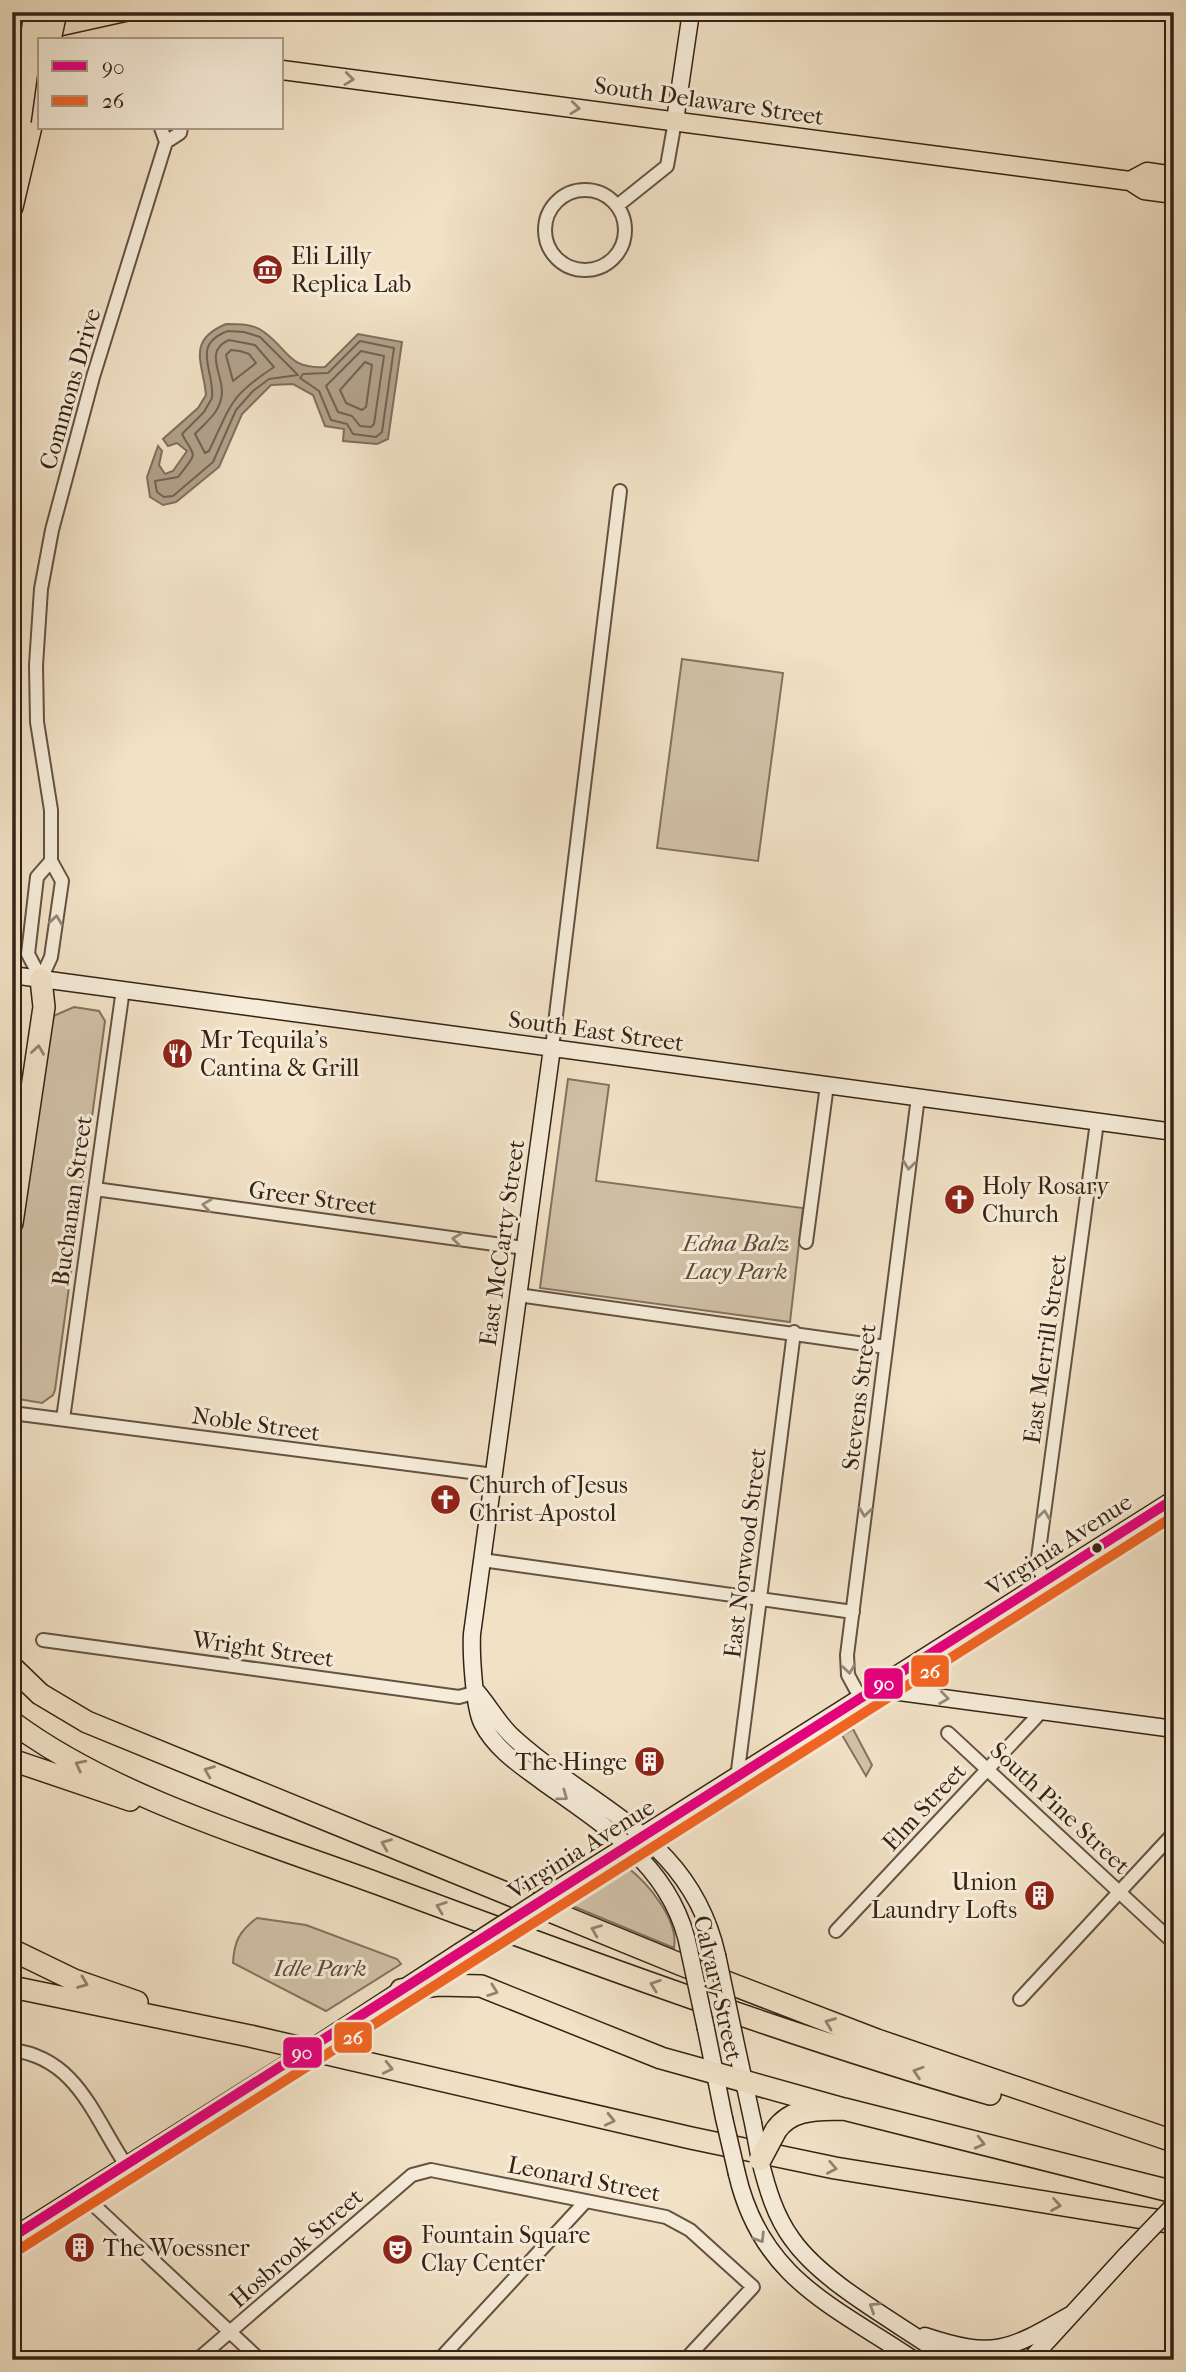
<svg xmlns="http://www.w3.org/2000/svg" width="1186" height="2372" font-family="'IM FELL French Canon',serif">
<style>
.green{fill:#d1c1a7;stroke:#83725e;stroke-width:2}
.water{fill:#b1a08a;stroke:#7f6e5c;stroke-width:2}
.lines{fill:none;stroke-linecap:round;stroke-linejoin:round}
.shore{stroke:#736250;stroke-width:2}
.street-casing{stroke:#645242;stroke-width:16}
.secondary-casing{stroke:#352316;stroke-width:19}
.primary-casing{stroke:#352316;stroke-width:21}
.highway-casing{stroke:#352316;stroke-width:24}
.street{stroke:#f6ecd9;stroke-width:12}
.secondary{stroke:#f6ecd9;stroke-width:16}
.primary{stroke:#f1e1c5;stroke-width:18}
.highway{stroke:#f1e1c5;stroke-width:21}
.secondary-bridge-casing{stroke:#352316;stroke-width:19;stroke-linecap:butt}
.highway-bridge-casing{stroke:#352316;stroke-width:24;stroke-linecap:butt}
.secondary-bridge{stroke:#f6ecd9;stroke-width:16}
.highway-bridge{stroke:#f1e1c5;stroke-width:21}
.bus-1-casing{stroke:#f6ecd9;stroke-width:16}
.bus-2-casing{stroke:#f6ecd9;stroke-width:16}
.bus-1{stroke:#e5007d;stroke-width:10}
.bus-2{stroke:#f26522;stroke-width:10}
.oneway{stroke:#93826e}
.oneway2{stroke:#968878}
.bus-dot{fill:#352316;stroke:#f6ecd9;stroke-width:2.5}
.labels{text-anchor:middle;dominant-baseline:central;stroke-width:6;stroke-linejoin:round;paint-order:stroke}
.street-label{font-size:24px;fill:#352316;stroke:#f6ecd9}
.poi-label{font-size:24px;fill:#352316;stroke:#f6ecd9;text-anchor:start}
.park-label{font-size:24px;font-style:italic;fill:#5c4a3a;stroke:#f6ecd9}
.line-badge{stroke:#f6ecd9;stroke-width:2.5}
.badge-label{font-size:19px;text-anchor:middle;font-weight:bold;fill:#fff}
</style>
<rect width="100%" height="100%" fill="#f1e1c5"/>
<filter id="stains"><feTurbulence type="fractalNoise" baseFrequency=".00286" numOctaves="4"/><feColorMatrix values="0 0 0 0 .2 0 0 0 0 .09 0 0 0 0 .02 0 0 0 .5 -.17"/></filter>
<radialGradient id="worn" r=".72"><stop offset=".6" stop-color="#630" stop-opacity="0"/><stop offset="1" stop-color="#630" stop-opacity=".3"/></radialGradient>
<path class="green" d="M 682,659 L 783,673 L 758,861 L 657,848 Z
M 74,1007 L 99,1011 L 105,1021 L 55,1390 L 53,1395 L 42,1403 L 12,1398 L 12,1266 L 51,1017 Z
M 568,1079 L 609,1085 L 596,1181 L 803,1208 L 790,1322 L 540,1288 Z
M 853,1729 L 872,1765 L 866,1776 L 842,1735 Z
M 627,1867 C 648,1883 679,1920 674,1948 L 570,1905 Z
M 257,1918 L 306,1925 L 397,1959 L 401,1964 L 326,2011 L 233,1963 C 234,1942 239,1931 257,1918 Z"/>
<path class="water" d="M 226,324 C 239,324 254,324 264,332 C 290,351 288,369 325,367 L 358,334 L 402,342 L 388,439 L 377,444 L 343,441 L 344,429 L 325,426 L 313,395 L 293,384 L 271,385 L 242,414 L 219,467 L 176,502 L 163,505 L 150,497 L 147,477 L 158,446 L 162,451 L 159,465 L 165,474 L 173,471 L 187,451 L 177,443 L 168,446 L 163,439 L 198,408 L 206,395 C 203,362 186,341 226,324 Z"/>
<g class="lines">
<path class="shore" d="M 228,331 L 244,332 L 260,337 L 298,375 L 269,379 L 253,391 L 236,410 L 213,462 L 173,496 L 164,497 L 157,492 L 155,481 L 178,477 C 199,450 195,459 182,434 L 204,412 L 212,398 C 215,370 190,345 228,331 Z
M 229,340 L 255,345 L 274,367 C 229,397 232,403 209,451 L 205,453 L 195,434 C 204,424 218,414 221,399 C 227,378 201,352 229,340 Z
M 360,341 L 394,348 L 382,432 L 376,437 L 353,434 L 347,424 L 331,420 L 319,391 L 300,378 L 303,374 L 328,373 Z
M 240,351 L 249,354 L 256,363 L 233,381 L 226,355 L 231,350 Z
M 361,351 L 384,356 L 374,424 L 371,427 L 360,426 L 352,416 L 338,412 L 326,386 Z
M 365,362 L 372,365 L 366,407 L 362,410 L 346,403 L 340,390 Z"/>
<defs>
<path id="street" d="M 161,128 L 166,142
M 166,142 L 180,133 L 181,128
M545 230a40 40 0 1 1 80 0a40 40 0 1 1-80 0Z
M 617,206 L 667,166 L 675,121
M 41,979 L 51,957 L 62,881 L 51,861 L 51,810 L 37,722 L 36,665 L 41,589 L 52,530 L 93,377 L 166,142
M 41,979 L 28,954 L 37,877 L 51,861
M 552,1048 L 620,491
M 95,1189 L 524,1248
M 806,1242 L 827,1085
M 518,1295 L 886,1347
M 12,1413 L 494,1475
M 63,1419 L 123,989
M 482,1560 L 853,1612
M 1045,1581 L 1037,1565 L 1097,1122
M 43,1640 L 459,1697 L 477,1692
M 861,1699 L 848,1675 L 847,1655 L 918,1097
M 948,1733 L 1174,1943
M 737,1778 L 794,1332
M 836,1931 L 1042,1711
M 1020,1999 L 1174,1833
M 12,2050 C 77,2058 93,2116 126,2165
M 81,2193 L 260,2360
M 197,2360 L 412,2175 L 431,2170 L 666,2217 L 690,2230 L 753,2287 L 685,2360
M 439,2360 L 586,2201"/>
<path id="secondary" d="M 675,121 L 691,12
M 12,975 L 1174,1132
M 552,1048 L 472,1634 C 471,1653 474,1707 482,1723 C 495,1749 520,1765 543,1782 C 605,1826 674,1868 689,1950
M 877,1689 L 1174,1729
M 477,1692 C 490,1707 499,1725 514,1738 C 594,1811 690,1837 717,1955
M 546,1896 L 1174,1499
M 353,2021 L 459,1952
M 706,2029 L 724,2118
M 735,2040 L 753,2123
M 760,2160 C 767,2188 775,2216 792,2239 C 825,2286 903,2325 950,2360
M 737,2174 C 761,2278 832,2305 914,2360
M 12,2237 L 274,2072
M 925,2336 C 994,2359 1009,2350 1070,2315
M 1030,2360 L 1127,2254"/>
<path id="primary" d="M 12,37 L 125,12
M 12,59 L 40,54
M 282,70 L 1130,181 L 1144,190 L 1174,194
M 1130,181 L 1147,172 L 1174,176"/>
<path id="highway" d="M 12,207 L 40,88
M 12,1223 L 44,1007 L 41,979
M 12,1667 L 40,1694 L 87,1722 L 682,1965 L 877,2040 L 1173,2141
M 12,1722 C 112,1797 262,1841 379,1884 C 581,1959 783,2034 990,2094
M 12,1760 L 130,1800
M 12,1950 L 74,1980 L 137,2002
M 12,1987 L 250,2036 L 691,2138 L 835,2168 L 1174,2223
M 401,1990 L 438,1985 L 481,1986 L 661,2058 L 844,2109
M 776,2130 C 792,2107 819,2110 844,2109 L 1174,2192"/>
</defs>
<use href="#street" class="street-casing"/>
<use href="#secondary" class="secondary-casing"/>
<use href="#primary" class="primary-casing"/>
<use href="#highway" class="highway-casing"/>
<use href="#street" class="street"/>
<use href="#secondary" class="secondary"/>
<use href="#primary" class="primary"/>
<use href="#highway" class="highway"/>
<defs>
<path id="secondary-bridge" d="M 689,1950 L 706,2029
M 459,1952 L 546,1896
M 717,1955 L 735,2040
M 274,2072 L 353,2021
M 724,2118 L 737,2174
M 753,2123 L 760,2160
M 1127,2254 L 1174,2205"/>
<path id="highway-bridge" d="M 50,40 L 56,12
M 20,121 L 35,12
M 760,2160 L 776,2130"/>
</defs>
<use href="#secondary-bridge" class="secondary-bridge-casing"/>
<use href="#highway-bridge" class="highway-bridge-casing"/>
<use href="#secondary-bridge" class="secondary-bridge"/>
<use href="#highway-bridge" class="highway-bridge"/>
<defs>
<path id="bus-1" d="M 12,2237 L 1174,1499"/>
<path id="bus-2" d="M 20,2249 L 1174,1516"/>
</defs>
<use href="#bus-1" class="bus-1-casing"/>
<use href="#bus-2" class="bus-2-casing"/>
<use href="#bus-1" class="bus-1"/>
<use href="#bus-2" class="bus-2"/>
</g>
<defs><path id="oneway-chevron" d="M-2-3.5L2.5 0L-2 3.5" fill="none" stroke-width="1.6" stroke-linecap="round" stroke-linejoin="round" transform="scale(1.75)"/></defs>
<g class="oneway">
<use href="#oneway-chevron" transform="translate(349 79) rotate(7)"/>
<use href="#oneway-chevron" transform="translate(575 108) rotate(7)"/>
<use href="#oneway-chevron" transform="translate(38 1050) rotate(-82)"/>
<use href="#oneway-chevron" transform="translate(80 1765) rotate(-153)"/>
<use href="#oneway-chevron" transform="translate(209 1771) rotate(-158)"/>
<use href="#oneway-chevron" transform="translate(386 1844) rotate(-158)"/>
<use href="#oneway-chevron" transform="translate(441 1907) rotate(-160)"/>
<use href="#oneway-chevron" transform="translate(596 1930) rotate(-158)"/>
<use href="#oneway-chevron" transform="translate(83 1983) rotate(21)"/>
<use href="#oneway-chevron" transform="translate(655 1985) rotate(-160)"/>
<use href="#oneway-chevron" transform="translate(493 1991) rotate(20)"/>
<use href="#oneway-chevron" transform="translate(830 2023) rotate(-159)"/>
<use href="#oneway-chevron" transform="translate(388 2068) rotate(13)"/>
<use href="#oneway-chevron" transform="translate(918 2072) rotate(-162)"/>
<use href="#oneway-chevron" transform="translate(610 2120) rotate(13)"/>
<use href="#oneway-chevron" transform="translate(980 2143) rotate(14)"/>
<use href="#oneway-chevron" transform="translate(832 2168) rotate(11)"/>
<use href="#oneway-chevron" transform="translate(1056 2205) rotate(9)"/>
</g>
<g class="oneway2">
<use href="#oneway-chevron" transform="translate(56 920) rotate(-82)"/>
<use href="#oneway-chevron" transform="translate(909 1165) rotate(97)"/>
<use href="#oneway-chevron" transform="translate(207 1205) rotate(-172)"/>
<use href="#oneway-chevron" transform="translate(457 1239) rotate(-172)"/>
<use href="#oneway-chevron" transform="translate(865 1512) rotate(97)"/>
<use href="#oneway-chevron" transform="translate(1044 1515) rotate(-82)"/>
<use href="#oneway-chevron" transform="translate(849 1669) rotate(82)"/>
<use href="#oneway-chevron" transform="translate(944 1698) rotate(8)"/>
<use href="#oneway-chevron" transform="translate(563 1796) rotate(36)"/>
<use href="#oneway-chevron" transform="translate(760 2238) rotate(58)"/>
<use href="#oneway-chevron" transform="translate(874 2307) rotate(-147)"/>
</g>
<defs>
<symbol id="museum-disc" viewBox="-11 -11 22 22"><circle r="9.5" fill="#8f2418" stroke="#f6ecd9"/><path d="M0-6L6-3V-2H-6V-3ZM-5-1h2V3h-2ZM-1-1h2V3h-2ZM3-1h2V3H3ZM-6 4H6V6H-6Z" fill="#fff"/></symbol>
<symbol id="restaurant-disc" viewBox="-11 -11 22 22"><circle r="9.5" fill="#8f2418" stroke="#f6ecd9"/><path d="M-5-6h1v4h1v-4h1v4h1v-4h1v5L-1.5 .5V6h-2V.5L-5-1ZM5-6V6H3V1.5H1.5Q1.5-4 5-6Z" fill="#fff"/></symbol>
<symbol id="church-disc" viewBox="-11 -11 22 22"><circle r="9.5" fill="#8f2418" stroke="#f6ecd9"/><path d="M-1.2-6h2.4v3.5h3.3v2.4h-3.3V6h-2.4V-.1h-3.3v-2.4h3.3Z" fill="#fff"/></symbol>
<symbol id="building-disc" viewBox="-11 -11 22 22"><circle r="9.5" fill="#8f2418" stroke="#f6ecd9"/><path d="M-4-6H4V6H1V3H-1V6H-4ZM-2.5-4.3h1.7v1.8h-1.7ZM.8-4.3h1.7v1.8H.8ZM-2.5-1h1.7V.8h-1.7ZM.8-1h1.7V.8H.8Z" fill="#fff"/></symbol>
<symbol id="theatre-disc" viewBox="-11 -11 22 22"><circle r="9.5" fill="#8f2418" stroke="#f6ecd9"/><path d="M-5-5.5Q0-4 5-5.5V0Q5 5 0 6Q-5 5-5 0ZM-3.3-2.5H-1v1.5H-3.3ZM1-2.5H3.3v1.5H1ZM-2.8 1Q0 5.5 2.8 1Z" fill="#fff"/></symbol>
</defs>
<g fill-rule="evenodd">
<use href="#museum-disc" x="250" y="252" width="35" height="35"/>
<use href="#restaurant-disc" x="160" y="1036" width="35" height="35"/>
<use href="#church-disc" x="942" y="1182" width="35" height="35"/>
<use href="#church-disc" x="428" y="1482" width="35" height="35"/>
<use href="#building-disc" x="632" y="1744" width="35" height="35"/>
<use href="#building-disc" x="1022" y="1878" width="35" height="35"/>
<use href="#building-disc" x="62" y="2230" width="35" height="35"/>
<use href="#theatre-disc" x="380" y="2232" width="35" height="35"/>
</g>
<circle class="bus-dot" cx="1097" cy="1548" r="6"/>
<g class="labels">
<g class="street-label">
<text transform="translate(709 101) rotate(8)">South Delaware Street</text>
<text transform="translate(70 389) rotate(-74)">Commons Drive</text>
<text transform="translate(596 1031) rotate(8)">South East Street</text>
<text transform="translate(313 1198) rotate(8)">Greer Street</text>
<text transform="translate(72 1201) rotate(-82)">Buchanan Street</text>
<text transform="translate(502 1243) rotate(-82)">East McCarty Street</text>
<text transform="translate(1045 1349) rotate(-82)">East Merrill Street</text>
<text transform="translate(859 1397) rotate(-83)">Stevens Street</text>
<text transform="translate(256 1424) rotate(8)">Noble Street</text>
<text transform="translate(1059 1545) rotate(-33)">Virginia Avenue</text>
<text transform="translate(745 1553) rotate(-83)">East Norwood Street</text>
<text transform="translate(263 1649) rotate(8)">Wright Street</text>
<text transform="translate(924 1807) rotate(-47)">Elm Street</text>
<text transform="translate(1060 1808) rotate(43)">South Pine Street</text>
<text transform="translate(581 1849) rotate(-32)">Virginia Avenue</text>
<text transform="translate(718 1988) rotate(77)">Calvary Street</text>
<text transform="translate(584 2179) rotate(11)">Leonard Street</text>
<text transform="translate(296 2248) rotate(-41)">Hosbrook Street</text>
</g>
<g class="poi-label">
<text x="291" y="256">Eli Lilly<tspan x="291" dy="28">Replica Lab</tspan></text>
<text x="200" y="1040">Mr Tequila's<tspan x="200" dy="28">Cantina &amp; Grill</tspan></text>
<text x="982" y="1186">Holy Rosary<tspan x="982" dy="28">Church</tspan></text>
<text x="469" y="1485">Church of Jesus<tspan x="469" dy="28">Christ-Apostol</tspan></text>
<text x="627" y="1762" text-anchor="end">The Hinge</text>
<text x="1017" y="1882" text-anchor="end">Union<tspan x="1017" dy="28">Laundry Lofts</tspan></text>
<text x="421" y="2235">Fountain Square<tspan x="421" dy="28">Clay Center</tspan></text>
<text x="103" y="2248">The Woessner</text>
</g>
<g class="park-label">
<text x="736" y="1243">Edna Balz<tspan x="736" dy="28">Lacy Park</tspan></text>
<text x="320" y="1968">Idle Park</text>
</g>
</g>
<g class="line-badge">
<rect x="910" y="1654" width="40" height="34" rx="7" fill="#f26522"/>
<rect x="863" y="1667" width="41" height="33" rx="7" fill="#e5007d"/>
<rect x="333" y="2021" width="40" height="33" rx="7" fill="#f26522"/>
<rect x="282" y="2036" width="41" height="33" rx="7" fill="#e5007d"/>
</g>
<g class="badge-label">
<text x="930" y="1678">26</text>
<text x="884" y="1690">90</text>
<text x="353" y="2044">26</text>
<text x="302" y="2059">90</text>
</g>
<rect width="1186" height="2372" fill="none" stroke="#f1e1c5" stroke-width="42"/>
<rect x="14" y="14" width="1158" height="2344" fill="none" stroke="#352316" stroke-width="3.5"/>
<rect x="21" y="21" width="1144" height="2330" fill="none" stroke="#352316" stroke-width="2"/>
<rect x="38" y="38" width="245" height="91" fill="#f6ecd9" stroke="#a99c8b" stroke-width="2"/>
<rect x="52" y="61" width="35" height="10" fill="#e5007d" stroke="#a99c8b" stroke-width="2"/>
<text x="102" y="74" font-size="21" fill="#352316">90</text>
<rect x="52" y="96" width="35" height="10" fill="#f26522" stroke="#a99c8b" stroke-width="2"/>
<text x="102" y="108" font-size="21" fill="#352316">26</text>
<rect width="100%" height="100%" filter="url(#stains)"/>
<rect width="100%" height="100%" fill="url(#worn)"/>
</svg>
